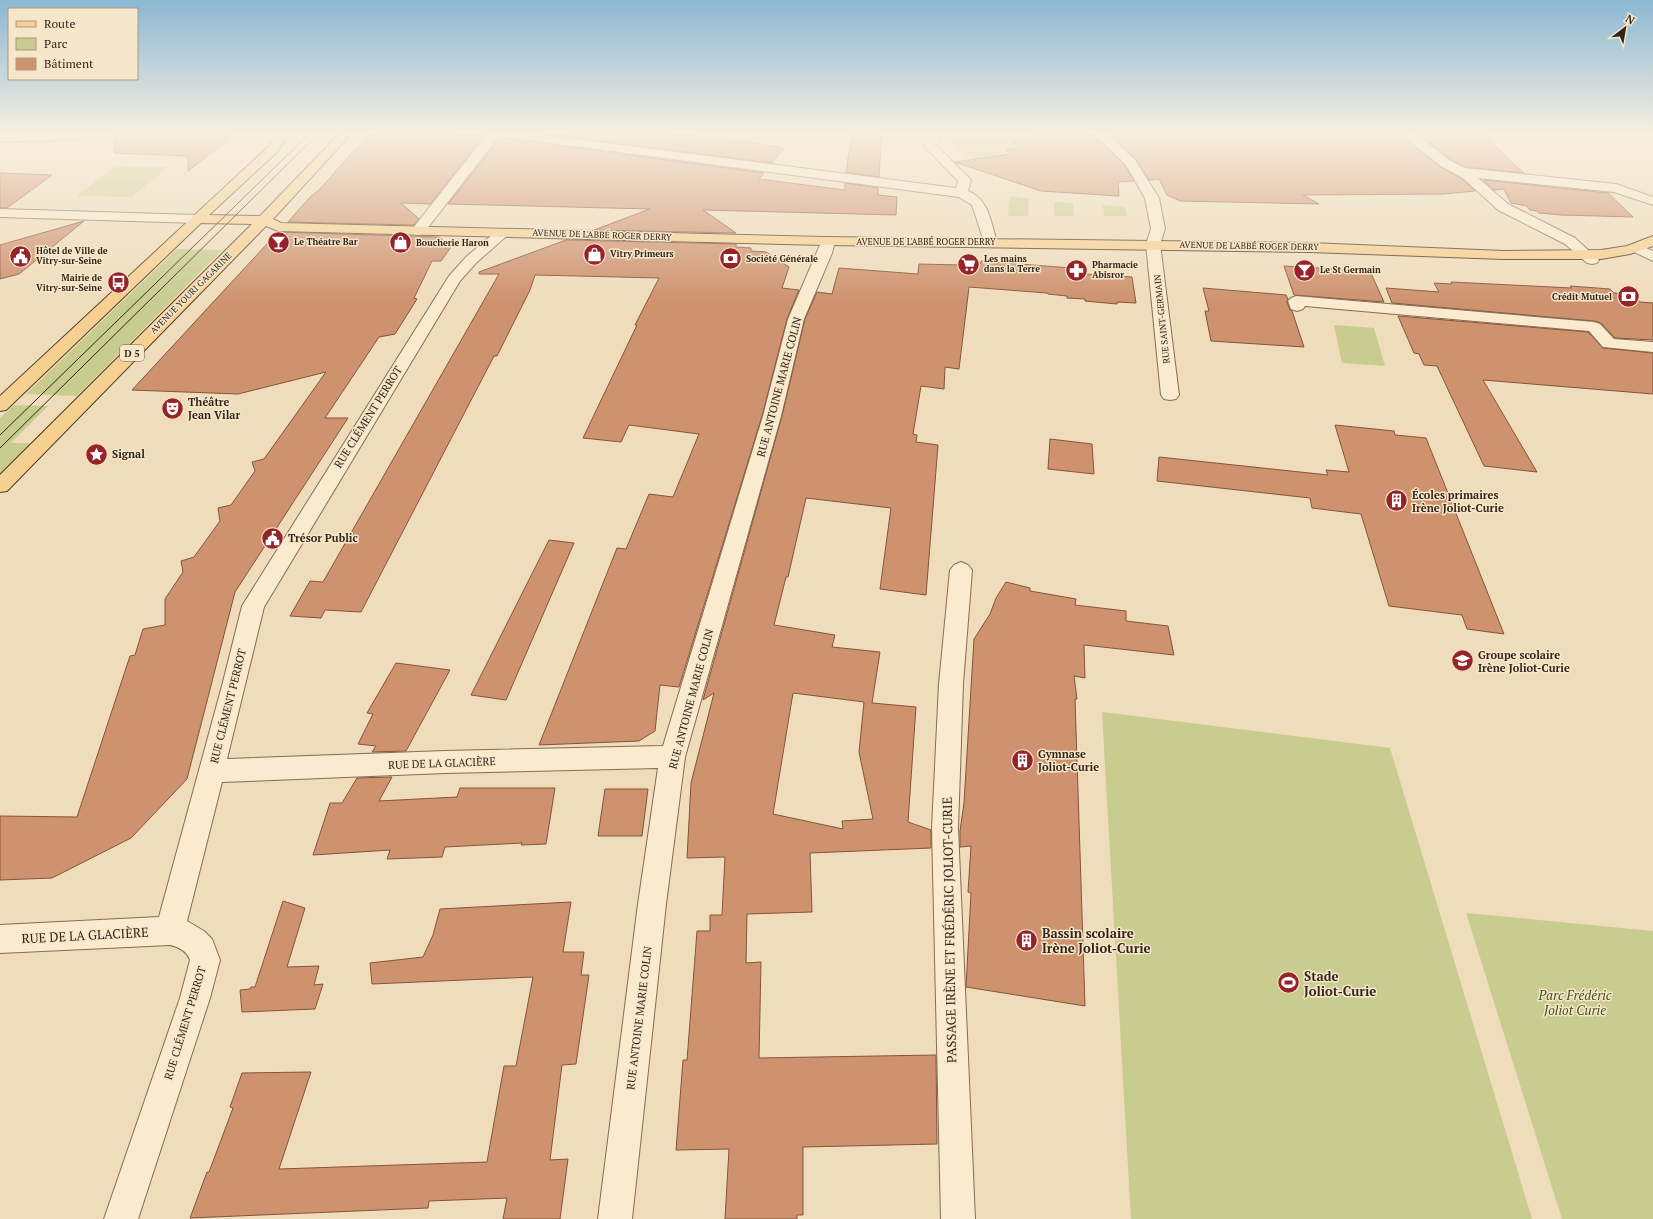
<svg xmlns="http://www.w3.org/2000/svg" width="1653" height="1219" font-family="'PT Serif',serif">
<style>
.green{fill:#c8cc8f}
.building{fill:#ce926f;stroke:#85543a;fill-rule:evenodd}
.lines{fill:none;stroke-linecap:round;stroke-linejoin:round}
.minor-casing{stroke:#866c55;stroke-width:2}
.major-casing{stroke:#533b2a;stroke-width:2}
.minor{fill:#faeace;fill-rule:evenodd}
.major{fill:#f5d090;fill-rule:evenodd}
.tram{stroke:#34251a;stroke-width:1}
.labels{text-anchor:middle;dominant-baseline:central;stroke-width:3;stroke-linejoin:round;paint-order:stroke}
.far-street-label{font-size:9px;fill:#34251a;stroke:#f6e7ca}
.far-poi-label{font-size:9px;font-weight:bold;fill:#34251a;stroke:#f6e7ca;text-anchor:start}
.shield{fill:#f6e7ca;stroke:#6e5f4f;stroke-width:1}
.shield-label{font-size:10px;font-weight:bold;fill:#34251a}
.street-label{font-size:11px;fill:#34251a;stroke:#f6e7ca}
.poi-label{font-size:11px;font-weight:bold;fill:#34251a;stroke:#f6e7ca;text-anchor:start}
.near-street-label{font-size:13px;fill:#34251a;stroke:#f6e7ca}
.near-poi-label{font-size:13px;font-weight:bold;fill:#34251a;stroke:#f6e7ca;text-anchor:start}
.near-park-label{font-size:13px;font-style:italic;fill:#475120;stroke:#f6e7ca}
</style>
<rect width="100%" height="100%" fill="#efdcbb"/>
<path class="green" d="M 941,132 L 1034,132 L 1038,137 L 1014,141 L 1019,148 L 1006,150 L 993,156 L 970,160 Z
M 115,166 L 168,167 L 132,197 L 77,196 Z
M 1010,196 L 1029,199 L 1028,216 L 1008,216 Z
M 1054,202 L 1073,203 L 1074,216 L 1054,216 Z
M 1103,205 L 1125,207 L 1127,216 L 1104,216 Z
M 177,249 L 222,250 L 77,396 L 26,394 Z
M 1334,325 L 1374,328 L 1385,366 L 1342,363 Z
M 14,405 L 48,406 L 11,443 L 32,443 L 0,475 L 0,418 Z
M 1102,712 L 1390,748 L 1532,1219 L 1131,1219 Z
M 1466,913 L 1653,931 L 1653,1219 L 1562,1219 Z"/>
<path class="building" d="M 114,132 L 238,132 L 188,171 L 188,156 L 114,153 Z
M 450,132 L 476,136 L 476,132 L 487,132 L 430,204 L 401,203 L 419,219 L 414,225 L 288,222 L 311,196 L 319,190 L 370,133 Z
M 529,132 L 658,132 L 744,141 L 784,148 L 772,163 Z
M 852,132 L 882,132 L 879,177 L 846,172 Z
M 1034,132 L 1091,132 L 1125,166 L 1134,181 L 1118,182 L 1119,196 L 1041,191 L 955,162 L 1011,154 L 1006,150 L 1019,148 L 1013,141 L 1039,138 Z
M 1107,132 L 1401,132 L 1412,145 L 1440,167 L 1462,179 L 1475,191 L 1443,194 L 1303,195 L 1319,204 L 1180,201 L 1167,195 L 1159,179 L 1149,180 L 1136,159 Z
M 1416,132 L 1483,132 L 1509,160 L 1524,173 L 1465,167 L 1450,159 Z
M 500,138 L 764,173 L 759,179 L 845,190 L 845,183 L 878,188 L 878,195 L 897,197 L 896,215 L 703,210 L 736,233 L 594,230 L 650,209 L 448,204 Z
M 0,173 L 52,175 L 7,208 L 0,208 Z
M 1483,180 L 1608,193 L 1633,217 L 1561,215 L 1539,213 L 1537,211 L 1530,210 L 1527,206 L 1511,203 L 1504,189 L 1494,190 Z
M 84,221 L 19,274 L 0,279 L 0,245 Z
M 278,232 L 439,237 L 451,247 L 441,261 L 432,261 L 414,298 L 417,299 L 395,334 L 379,337 L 325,418 L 348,418 L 235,592 L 187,779 L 131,838 L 52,878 L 0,880 L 0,816 L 77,817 L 130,656 L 135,655 L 143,629 L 165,625 L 165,599 L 183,572 L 181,561 L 194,557 L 220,521 L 218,508 L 231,505 L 255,471 L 252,462 L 264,459 L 326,372 L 238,394 L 132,390 Z
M 566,240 L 736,244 L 736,247 L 751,248 L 751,251 L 766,252 L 789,267 L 782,288 L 799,290 L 787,319 L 762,416 L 679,687 L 660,685 L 655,731 L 639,741 L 539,745 L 617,548 L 626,549 L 649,494 L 673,497 L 699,434 L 629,425 L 621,442 L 583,438 L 637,325 L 635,325 L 659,278 L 535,275 L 530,290 L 497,356 L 494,356 L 361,612 L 325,610 L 321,618 L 290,616 L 310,581 L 323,582 L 499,274 L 479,274 L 479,272 Z
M 963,261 L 981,263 L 981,261 L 1084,269 L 1084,274 L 1132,277 L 1136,303 L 1117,302 L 1117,304 L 1085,301 L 1085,299 L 1067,298 L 1067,296 L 1048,294 L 1047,293 L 969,287 L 959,369 L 945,367 L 944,389 L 921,386 L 913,434 L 917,435 L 916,442 L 938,445 L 926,595 L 880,589 L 891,508 L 806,498 L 788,577 L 786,577 L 774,625 L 835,635 L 832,647 L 880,652 L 872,703 L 916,707 L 908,822 L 931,830 L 931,848 L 810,853 L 812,912 L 747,914 L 746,963 L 761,962 L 759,1058 L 936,1055 L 937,1144 L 803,1147 L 803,1215 L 797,1215 L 797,1219 L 725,1219 L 729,1149 L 676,1150 L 683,1060 L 687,1060 L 697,931 L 710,931 L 710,915 L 722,915 L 725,857 L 687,858 L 691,783 L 714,693 L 703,700 L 782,416 L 805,319 L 817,292 L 832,294 L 839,268 L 918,274 L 919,264 L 962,265 ZM 793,693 L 864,702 L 859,752 L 873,819 L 842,821 L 843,829 L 773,814 Z
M 1284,266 L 1370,271 L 1384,302 L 1294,295 Z
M 1451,282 L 1572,288 L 1570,286 L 1610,289 L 1614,293 L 1634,295 L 1640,302 L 1653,303 L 1653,340 L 1615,338 L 1601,323 L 1594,321 L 1392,303 L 1386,288 L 1439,292 L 1434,283 L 1452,284 Z
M 1203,288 L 1286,295 L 1288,299 L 1287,302 L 1290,310 L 1292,311 L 1304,347 L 1211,341 L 1205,311 L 1209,311 Z
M 1398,316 L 1588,332 L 1603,348 L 1653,353 L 1653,394 L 1483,380 L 1537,472 L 1484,466 L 1437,366 L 1424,365 L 1419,354 L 1414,353 Z
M 1335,425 L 1394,431 L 1395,435 L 1426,438 L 1504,634 L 1467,629 L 1462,615 L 1389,606 L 1361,514 L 1312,508 L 1310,498 L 1157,481 L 1159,457 L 1328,475 L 1326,470 L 1349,472 Z
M 1050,439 L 1092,444 L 1094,474 L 1048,469 Z
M 549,540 L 574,543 L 506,700 L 471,695 Z
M 1006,582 L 1030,588 L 1030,591 L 1076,599 L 1075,605 L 1126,611 L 1126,621 L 1168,626 L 1174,655 L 1084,645 L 1085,678 L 1074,676 L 1077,699 L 1075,699 L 1085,1006 L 966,987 L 971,893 L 968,892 L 971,846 L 960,847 L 960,831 L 964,803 L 974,639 L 990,614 L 996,598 Z
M 396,663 L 450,670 L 406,751 L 372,752 L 376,746 L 358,744 L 373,714 L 367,713 Z
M 392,777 L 379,801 L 457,797 L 460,788 L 555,788 L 546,844 L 521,845 L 522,843 L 445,847 L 442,857 L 387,859 L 390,850 L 313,855 L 330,803 L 342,803 L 357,778 Z
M 605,789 L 648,789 L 642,836 L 598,836 Z
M 283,901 L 305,908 L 287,967 L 319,966 L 314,985 L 323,984 L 315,1009 L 242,1012 L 240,990 L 250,989 L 251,987 L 255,987 Z
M 571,902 L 563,952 L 584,952 L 581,975 L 589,975 L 576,1064 L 562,1065 L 550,1160 L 568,1159 L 560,1219 L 503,1219 L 507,1198 L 429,1201 L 428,1208 L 190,1218 L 207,1172 L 209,1172 L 233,1108 L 230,1107 L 242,1073 L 311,1072 L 279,1169 L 487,1162 L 504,1066 L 516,1066 L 533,977 L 372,984 L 370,963 L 423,957 L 433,935 L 440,909 Z"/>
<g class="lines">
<defs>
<path id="minor" d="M 79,132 L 83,133 L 85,136 L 83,139 L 0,142 L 0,134 Z
M 489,132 L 520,132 L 956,188 L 958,181 L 924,146 L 930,136 L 926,132 L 939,132 L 942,135 L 936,145 L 971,180 L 968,191 C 989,199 991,223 997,242 L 995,245 L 990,246 L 985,245 L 972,205 L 959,197 L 499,136 L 423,234 L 418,235 L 413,234 L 411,231 L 413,228 Z
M 1092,132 L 1105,132 L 1135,160 L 1159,198 L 1165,229 L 1160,244 L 1179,395 L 1176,399 L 1170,400 L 1164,399 L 1161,395 L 1146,244 L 1151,229 L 1145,198 L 1126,165 Z
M 1402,132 L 1414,132 L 1449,160 L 1465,168 L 1616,184 L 1653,197 L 1653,205 L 1614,192 L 1478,178 L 1508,204 L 1575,238 L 1599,260 L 1597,263 L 1592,264 L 1587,263 L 1565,244 L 1498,210 L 1463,178 L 1441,166 L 1413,144 Z
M 0,209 L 197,215 L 202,216 L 204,219 L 202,222 L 197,223 L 0,217 Z
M 503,229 L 508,230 L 510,233 L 476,263 L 460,281 L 264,607 L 227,759 L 445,751 L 663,746 L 763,416 L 788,319 L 823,238 L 828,237 L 833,238 L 835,241 L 832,253 L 804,319 L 781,416 L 685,757 L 666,904 L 632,1219 L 598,1219 L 638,904 L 658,768 L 445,773 L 222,782 L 187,921 L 204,931 L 212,939 L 220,960 L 210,998 L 138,1219 L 104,1219 L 180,998 L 190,960 C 187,951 179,947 170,945 L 0,953 L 0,925 L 159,917 L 223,682 L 242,606 L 449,276 L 466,257 L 498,230 Z
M 1637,244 L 1653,251 L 1653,261 L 1632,251 L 1630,248 L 1632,245 Z
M 1296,296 L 1594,322 L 1600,324 L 1614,339 L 1653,342 L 1653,352 L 1603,347 L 1589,331 L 1305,306 L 1303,309 L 1297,311 L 1291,309 L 1288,301 L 1291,298 Z
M 961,562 L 968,565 L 972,570 L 963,684 L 958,828 L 975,1219 L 941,1219 L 932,828 L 939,684 L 950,570 L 954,565 Z"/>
<path id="major" d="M 279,132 L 291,132 L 277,152 L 209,215 L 260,216 L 341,132 L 353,132 L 273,219 L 281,223 L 825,237 L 1310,243 L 1504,251 L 1601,250 L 1627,246 L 1653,236 L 1653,246 L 1630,254 L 1601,259 L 1504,259 L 1310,252 L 825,245 L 278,231 L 266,226 L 7,491 L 0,492 L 0,475 L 252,224 L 201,223 L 6,410 L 0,411 L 0,396 L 269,146 Z"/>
</defs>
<use href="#minor" class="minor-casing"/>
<use href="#major" class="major-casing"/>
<use href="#minor" class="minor"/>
<use href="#major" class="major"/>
<path class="tram" d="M 0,435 L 311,132
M 0,448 L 320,132"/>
</g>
<linearGradient id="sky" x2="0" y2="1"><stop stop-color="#8bb8d3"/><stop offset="0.44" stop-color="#f8efe0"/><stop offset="1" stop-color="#f8efe0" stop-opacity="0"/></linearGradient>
<rect width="1653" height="302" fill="url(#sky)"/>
<defs>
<symbol id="bar-disc" viewBox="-11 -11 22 22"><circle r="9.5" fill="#96232a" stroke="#f6e7ca"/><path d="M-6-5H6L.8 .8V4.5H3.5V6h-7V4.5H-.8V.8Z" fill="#fff"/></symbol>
<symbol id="shop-disc" viewBox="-11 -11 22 22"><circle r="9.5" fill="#96232a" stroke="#f6e7ca"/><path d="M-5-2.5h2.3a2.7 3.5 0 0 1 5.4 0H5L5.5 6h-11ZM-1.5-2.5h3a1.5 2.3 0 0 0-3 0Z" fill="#fff"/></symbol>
<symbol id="civic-disc" viewBox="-11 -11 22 22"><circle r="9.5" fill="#96232a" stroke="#f6e7ca"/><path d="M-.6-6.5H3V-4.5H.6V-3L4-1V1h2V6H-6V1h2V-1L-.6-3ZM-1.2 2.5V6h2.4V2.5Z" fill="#fff"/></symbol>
<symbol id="bank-disc" viewBox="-11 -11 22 22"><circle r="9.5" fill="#96232a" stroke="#f6e7ca"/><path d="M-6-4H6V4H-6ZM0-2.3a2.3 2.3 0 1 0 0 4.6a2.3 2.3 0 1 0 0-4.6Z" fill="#fff"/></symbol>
<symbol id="supermarket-disc" viewBox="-11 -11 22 22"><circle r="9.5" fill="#96232a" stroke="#f6e7ca"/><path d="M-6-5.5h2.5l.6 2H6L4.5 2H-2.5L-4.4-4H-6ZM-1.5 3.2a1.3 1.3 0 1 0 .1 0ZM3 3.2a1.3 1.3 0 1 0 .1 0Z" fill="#fff"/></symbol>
<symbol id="pharmacy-disc" viewBox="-11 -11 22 22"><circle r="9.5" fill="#96232a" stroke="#f6e7ca"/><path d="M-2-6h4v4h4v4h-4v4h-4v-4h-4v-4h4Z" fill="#fff"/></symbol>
<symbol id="bus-disc" viewBox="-11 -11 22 22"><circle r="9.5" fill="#96232a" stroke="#f6e7ca"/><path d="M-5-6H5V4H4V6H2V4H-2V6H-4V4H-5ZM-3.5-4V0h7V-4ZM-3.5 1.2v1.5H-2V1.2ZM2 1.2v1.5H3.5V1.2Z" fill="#fff"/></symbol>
<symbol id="theatre-disc" viewBox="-11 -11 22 22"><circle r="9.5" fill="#96232a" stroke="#f6e7ca"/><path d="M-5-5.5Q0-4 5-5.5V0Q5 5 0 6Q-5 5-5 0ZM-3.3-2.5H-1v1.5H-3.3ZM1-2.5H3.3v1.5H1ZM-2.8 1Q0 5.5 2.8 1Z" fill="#fff"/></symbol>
<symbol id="sight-disc" viewBox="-11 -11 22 22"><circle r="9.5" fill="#96232a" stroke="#f6e7ca"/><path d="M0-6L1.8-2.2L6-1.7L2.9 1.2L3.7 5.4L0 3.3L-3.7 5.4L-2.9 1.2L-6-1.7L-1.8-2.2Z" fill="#fff"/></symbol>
<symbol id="building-disc" viewBox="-11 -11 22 22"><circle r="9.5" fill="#96232a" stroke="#f6e7ca"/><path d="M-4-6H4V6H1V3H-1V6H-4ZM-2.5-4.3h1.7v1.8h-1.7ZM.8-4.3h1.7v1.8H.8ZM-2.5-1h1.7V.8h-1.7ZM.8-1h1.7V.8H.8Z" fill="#fff"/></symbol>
<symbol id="school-disc" viewBox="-11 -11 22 22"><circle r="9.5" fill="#96232a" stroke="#f6e7ca"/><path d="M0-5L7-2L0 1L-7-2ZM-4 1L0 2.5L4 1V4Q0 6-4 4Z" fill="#fff"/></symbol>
<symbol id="stadium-disc" viewBox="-11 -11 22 22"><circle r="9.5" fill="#96232a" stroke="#f6e7ca"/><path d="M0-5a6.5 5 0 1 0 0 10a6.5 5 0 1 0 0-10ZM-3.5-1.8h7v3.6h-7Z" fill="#fff"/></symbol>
</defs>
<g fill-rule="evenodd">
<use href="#bar-disc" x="266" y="230" width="25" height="25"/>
<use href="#shop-disc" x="388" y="230" width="25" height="25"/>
<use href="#shop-disc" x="582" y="242" width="25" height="25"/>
<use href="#civic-disc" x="8" y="244" width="25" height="25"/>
<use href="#bank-disc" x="718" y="246" width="25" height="25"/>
<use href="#supermarket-disc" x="956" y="252" width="25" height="25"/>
<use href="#pharmacy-disc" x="1064" y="258" width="25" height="25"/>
<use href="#bar-disc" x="1292" y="258" width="25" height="25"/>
<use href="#bus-disc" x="106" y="270" width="25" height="25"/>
<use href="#bank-disc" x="1616" y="284" width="25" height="25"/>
<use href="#theatre-disc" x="160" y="396" width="25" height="25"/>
<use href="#sight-disc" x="84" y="442" width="25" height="25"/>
<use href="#building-disc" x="1384" y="488" width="25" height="25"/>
<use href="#civic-disc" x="260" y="526" width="25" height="25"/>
<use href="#school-disc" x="1450" y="648" width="25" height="25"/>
<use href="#building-disc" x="1010" y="748" width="25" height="25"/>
<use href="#building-disc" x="1014" y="928" width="25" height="25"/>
<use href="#stadium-disc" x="1276" y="970" width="25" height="25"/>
</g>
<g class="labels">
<g class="far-street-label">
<text transform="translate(602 235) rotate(2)">AVENUE DE L'ABBÉ ROGER DERRY</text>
<text x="926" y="242">AVENUE DE L'ABBÉ ROGER DERRY</text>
<text transform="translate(1249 246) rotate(1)">AVENUE DE L'ABBÉ ROGER DERRY</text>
<text transform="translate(191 293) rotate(-45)">AVENUE YOURI GAGARINE</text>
<text transform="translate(1162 319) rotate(-96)">RUE SAINT-GERMAIN</text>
</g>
<g class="far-poi-label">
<text x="294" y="242">Le Théatre Bar</text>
<text x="416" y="243">Boucherie Haron</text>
<text x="36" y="251">Hôtel de Ville de<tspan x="36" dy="10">Vitry-sur-Seine</tspan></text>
<text x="610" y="254">Vitry Primeurs</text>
<text x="746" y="259">Société Générale</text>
<text x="984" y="259">Les mains<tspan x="984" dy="10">dans la Terre</tspan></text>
<text x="1092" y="265">Pharmacie<tspan x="1092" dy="10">Abisror</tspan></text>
<text x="1320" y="270">Le St Germain</text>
<text x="102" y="278" text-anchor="end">Mairie de<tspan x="102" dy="10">Vitry-sur-Seine</tspan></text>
<text x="1612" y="297" text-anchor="end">Crédit Mutuel</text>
</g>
<rect class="shield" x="120" y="345" width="24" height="16" rx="3"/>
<g class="shield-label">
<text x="132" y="353">D 5</text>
</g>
<g class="street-label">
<text transform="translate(779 387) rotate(-75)">RUE ANTOINE MARIE COLIN</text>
<text transform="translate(368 417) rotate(-58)">RUE CLÉMENT PERROT</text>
<text transform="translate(691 699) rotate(-75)">RUE ANTOINE MARIE COLIN</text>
<text transform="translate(228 706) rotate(-76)">RUE CLÉMENT PERROT</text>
<text transform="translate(442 763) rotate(-2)">RUE DE LA GLACIÈRE</text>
<text transform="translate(639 1018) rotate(-83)">RUE ANTOINE MARIE COLIN</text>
<text transform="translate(185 1023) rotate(-73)">RUE CLÉMENT PERROT</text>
</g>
<g class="poi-label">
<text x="188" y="402">Théâtre<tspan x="188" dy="13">Jean Vilar</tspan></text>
<text x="112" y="454">Signal</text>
<text x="1412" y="495">Écoles primaires<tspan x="1412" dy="13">Irène Joliot-Curie</tspan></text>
<text x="288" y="538">Trésor Public</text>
<text x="1478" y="655">Groupe scolaire<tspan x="1478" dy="13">Irène Joliot-Curie</tspan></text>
<text x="1038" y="754">Gymnase<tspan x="1038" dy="13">Joliot-Curie</tspan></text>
</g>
<g class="near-street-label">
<text transform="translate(949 930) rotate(-91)">PASSAGE IRÈNE ET FRÉDÉRIC JOLIOT-CURIE</text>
<text transform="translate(85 935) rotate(-3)">RUE DE LA GLACIÈRE</text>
</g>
<g class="near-poi-label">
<text x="1042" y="933">Bassin scolaire<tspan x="1042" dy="15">Irène Joliot-Curie</tspan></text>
<text x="1304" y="976">Stade<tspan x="1304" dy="15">Joliot-Curie</tspan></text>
</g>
<g class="near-park-label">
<text x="1575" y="995">Parc Frédéric<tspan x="1575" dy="15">Joliot Curie</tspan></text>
</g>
</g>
<rect x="8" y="8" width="130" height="72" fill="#f6e7ca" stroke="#a89984"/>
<rect x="16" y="21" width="20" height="6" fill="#f5d090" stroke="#a89984"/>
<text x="44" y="28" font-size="12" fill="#34251a">Route</text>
<rect x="16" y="38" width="20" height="12" fill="#c8cc8f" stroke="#a89984"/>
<text x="44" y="48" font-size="12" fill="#34251a">Parc</text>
<rect x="16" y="58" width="20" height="12" fill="#ce926f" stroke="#a89984"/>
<text x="44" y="68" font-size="12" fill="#34251a">Bâtiment</text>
<g transform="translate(1625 28) rotate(31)" stroke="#f6e7ca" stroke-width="3" paint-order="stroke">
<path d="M0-3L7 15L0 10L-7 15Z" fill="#34251a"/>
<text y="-6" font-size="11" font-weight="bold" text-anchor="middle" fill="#34251a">N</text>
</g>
</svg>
